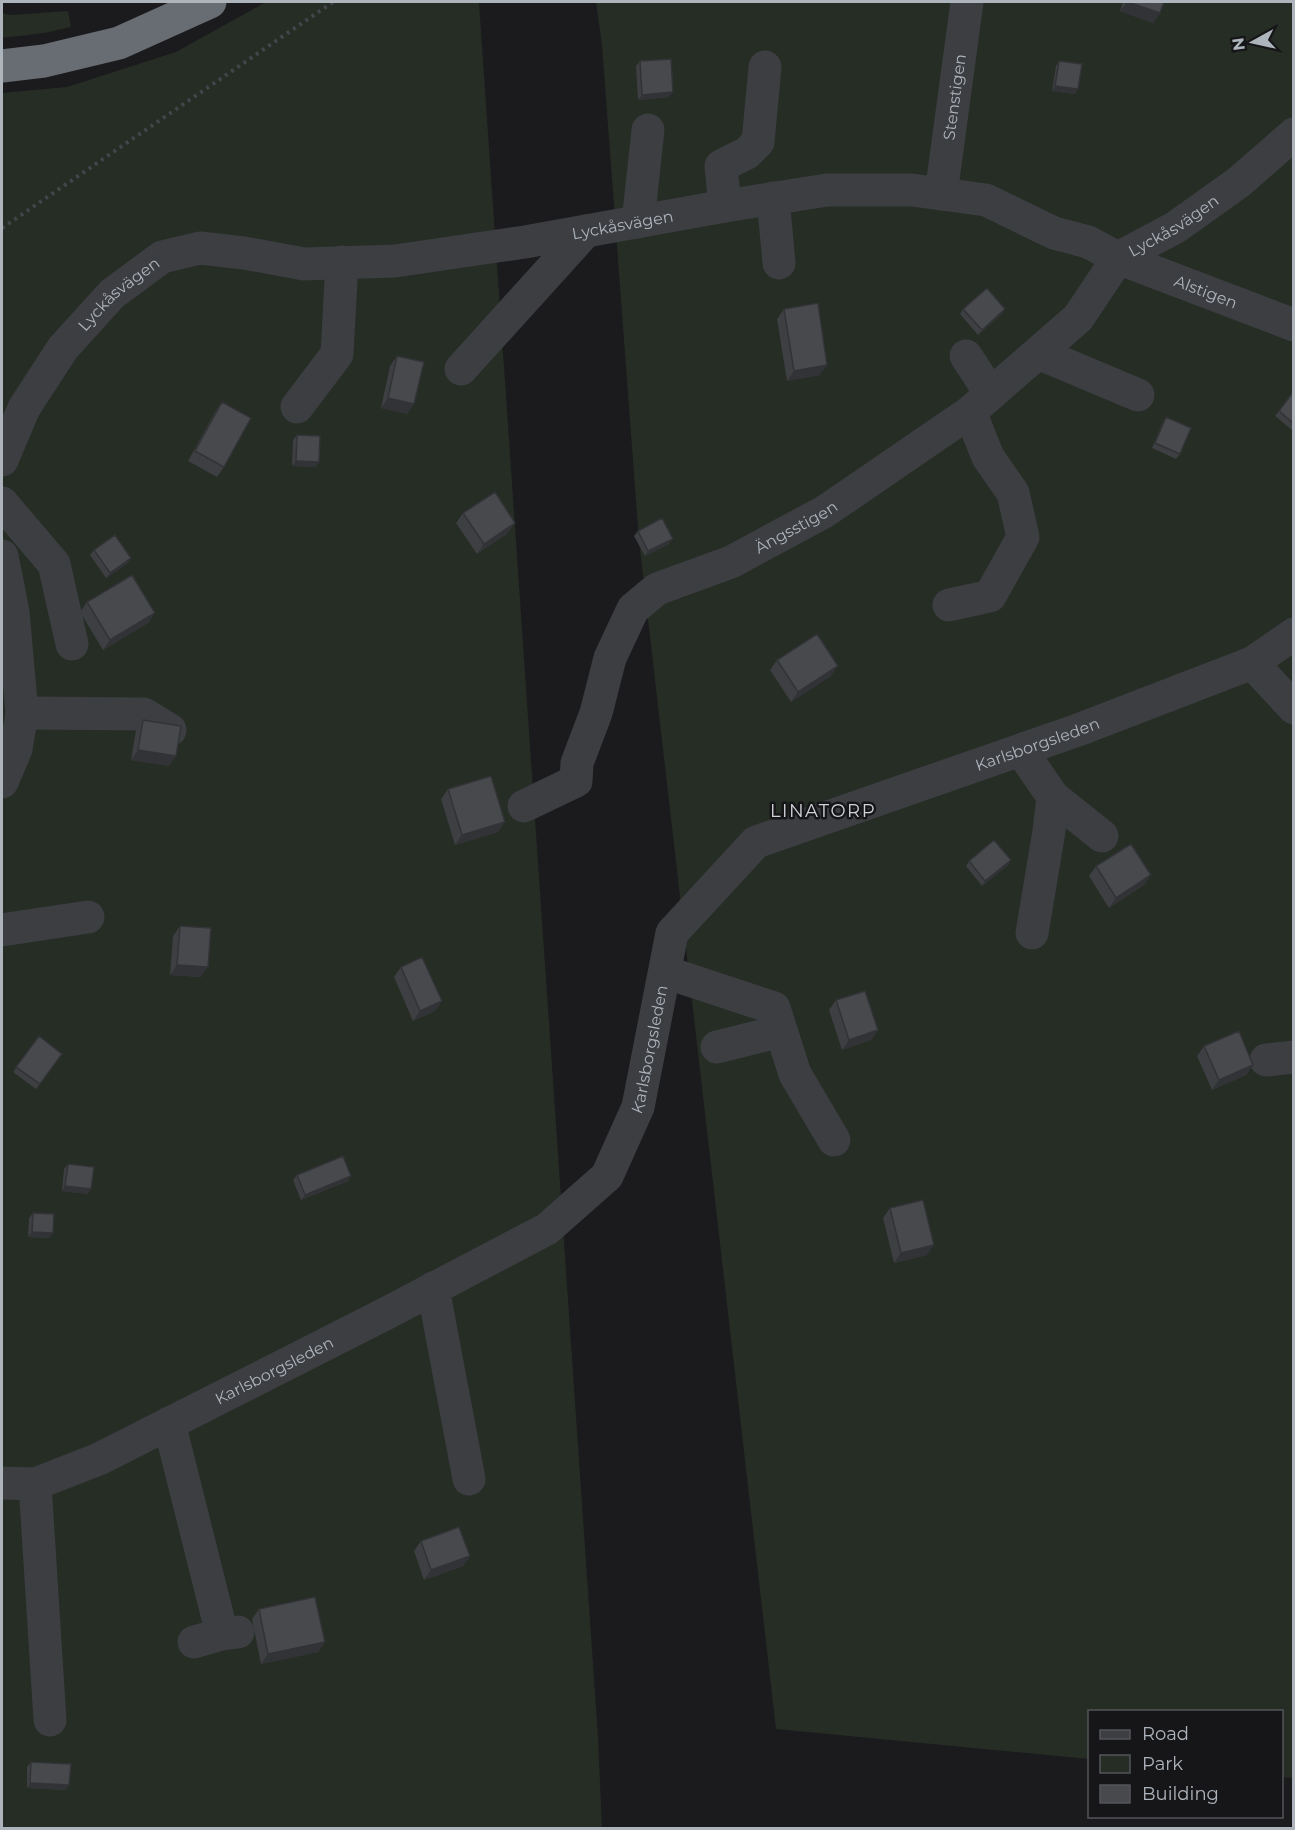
<svg xmlns="http://www.w3.org/2000/svg" width="1295" height="1830" font-family="Montserrat,sans-serif">
<style>
.green{fill:#252d25}
.lines{fill:none;stroke-linecap:round;stroke-linejoin:round}
.path{stroke:#424549;stroke-width:4;stroke-dasharray:3 4.5;stroke-linecap:butt}
.minor{stroke:#3c3e42;stroke-width:33}
.highway{stroke:#686c73;stroke-width:33}
.wall{fill:#3e3f42}
.shaded-wall{fill:#323336}
.building{fill:#48494d;stroke:#323336;stroke-width:1.5}
.labels{text-anchor:middle;dominant-baseline:central;stroke-width:5;stroke-linejoin:round;paint-order:stroke}
.street-label{font-size:16px;fill:#aeb4bc;stroke:#161618}
.neighbourhood-label{font-size:18px;letter-spacing:1.5px;fill:#cfd3d8;stroke:#161618}
</style>
<rect width="100%" height="100%" fill="#1b1b1d"/>
<path class="green" d="M 266,2 L 479,2 L 598,1737 L 602,1828 L 2,1828 L 2,93 L 67,87 L 176,52 Z
M 596,2 L 1293,2 L 1293,1778 L 1282,1777 L 1282,1712 L 1090,1712 L 1089,1759 L 776,1729 L 639,541 L 602,45 Z
M 68,11 L 71,27 L 44,33 L 2,38 L 2,13 L 10,15 Z"/>
<g class="lines">
<path class="path" d="M 2,228 L 333,2"/>
<g class="minor">
<path id="s1" d="M 941,194 L 967,2"/>
<path d="M 773,198 L 779,263"/>
<path d="M 725,206 L 721,166 L 747,153 L 758,142 L 765,67"/>
<path d="M 638,222 L 648,130"/>
<path d="M 1038,353 L 1138,395"/>
<path d="M 966,356 L 991,394"/>
<path d="M 461,369 L 586,231"/>
<path d="M 297,407 L 337,354 L 342,262"/>
<path id="s2" d="M 2,460 L 24,408 L 63,348 L 112,294 L 162,257 L 200,248 L 244,253 L 304,264 L 395,261 L 525,242 L 725,206 L 827,190 L 912,190 L 986,200 L 1054,233 L 1088,242 L 1118,258 L 1176,227 L 1239,182 L 1294,134"/>
<path d="M 2,503 L 54,564 L 72,644"/>
<path d="M 2,556 L 13,612 L 22,713 L 16,749 L 2,782"/>
<path d="M 949,605 L 990,596 L 1023,537 L 1013,493 L 988,457 L 970,412"/>
<path d="M 1252,663 L 1294,708"/>
<path d="M 22,713 L 144,714 L 170,730"/>
<path d="M 1021,750 L 1053,797 L 1102,836"/>
<path id="s3" d="M 524,806 L 576,781 L 577,763 L 596,713 L 610,658 L 633,609 L 657,589 L 731,562 L 824,512 L 970,412 L 1078,318 L 1118,258 L 1294,325"/>
<path d="M 2,930 L 88,917"/>
<path d="M 1032,933 L 1049,831 L 1053,797"/>
<path d="M 665,972 L 774,1008 L 795,1074 L 834,1140"/>
<path d="M 717,1047 L 781,1031"/>
<path d="M 1266,1060 L 1294,1057"/>
<path d="M 433,1288 L 469,1479"/>
<path d="M 169,1423 L 222,1634 L 238,1632"/>
<path id="s4" d="M 2,1483 L 35,1484 L 99,1459 L 385,1314 L 547,1229 L 607,1176 L 638,1107 L 672,933 L 756,842 L 1078,730 L 1252,663 L 1294,634"/>
<path d="M 35,1484 L 50,1720"/>
<path d="M 194,1642 L 222,1634"/>
</g>
<path class="highway" d="M 2,66 L 44,61 L 119,43 L 210,2"/>
</g>
<path class="wall" d="M 1123,2 L 1164,2 L 1160,13 L 1153,23 L 1120,11 Z
M 640,61 L 669,97 L 638,100 L 636,66 Z
M 1059,61 L 1075,94 L 1052,91 L 1056,66 Z
M 784,309 L 820,375 L 787,381 L 777,319 Z
M 963,309 L 1002,314 L 978,335 L 960,314 Z
M 397,356 L 414,404 L 407,414 L 381,408 L 390,366 Z
M 1293,392 L 1293,428 L 1292,430 L 1275,416 Z
M 222,402 L 224,467 L 217,477 L 188,461 L 215,412 Z
M 1166,417 L 1180,454 L 1176,459 L 1152,448 L 1163,422 Z
M 297,435 L 319,462 L 315,467 L 292,466 L 293,440 Z
M 463,513 L 508,533 L 477,554 L 456,523 Z
M 638,531 L 669,544 L 645,556 L 634,536 Z
M 94,550 L 131,558 L 128,563 L 106,578 L 90,555 Z
M 87,602 L 155,613 L 148,623 L 103,650 L 80,612 Z
M 777,660 L 831,676 L 791,702 L 770,670 Z
M 143,720 L 169,766 L 131,760 L 136,730 Z
M 448,789 L 498,832 L 455,845 L 441,799 Z
M 1011,860 L 1007,866 L 982,886 L 966,866 L 969,861 Z
M 1096,866 L 1151,875 L 1144,885 L 1109,908 L 1089,876 Z
M 180,926 L 201,977 L 170,975 L 173,936 Z
M 401,967 L 442,1001 L 435,1011 L 413,1021 L 394,977 Z
M 836,1000 L 878,1030 L 871,1040 L 842,1050 L 829,1010 Z
M 39,1036 L 62,1054 L 36,1089 L 13,1072 Z
M 1204,1046 L 1253,1065 L 1246,1075 L 1212,1090 L 1197,1056 Z
M 68,1164 L 88,1194 L 62,1191 L 64,1169 Z
M 297,1175 L 348,1181 L 301,1200 L 293,1180 Z
M 890,1208 L 927,1255 L 894,1263 L 883,1218 Z
M 33,1213 L 50,1238 L 28,1237 L 29,1218 Z
M 421,1541 L 470,1556 L 463,1566 L 424,1580 L 414,1551 Z
M 259,1609 L 325,1642 L 318,1652 L 261,1664 L 252,1619 Z
M 31,1762 L 69,1785 L 66,1790 L 27,1788 L 27,1767 Z"/>
<path class="shaded-wall" d="M 1127,2 L 1160,13 L 1153,23 L 1120,11 Z
M 1055,86 L 1078,89 L 1075,94 L 1052,91 Z
M 673,92 L 669,97 L 638,100 L 642,95 Z
M 1005,309 L 1002,314 L 978,335 L 982,330 Z
M 827,365 L 820,375 L 787,381 L 794,371 Z
M 388,398 L 414,404 L 407,414 L 381,408 Z
M 296,461 L 319,462 L 315,467 L 292,466 Z
M 515,523 L 508,533 L 477,554 L 484,544 Z
M 673,539 L 669,544 L 645,556 L 648,551 Z
M 131,558 L 128,563 L 106,578 L 110,573 Z
M 155,613 L 148,623 L 103,650 L 110,640 Z
M 838,666 L 831,676 L 791,702 L 798,692 Z
M 138,750 L 176,756 L 169,766 L 131,760 Z
M 505,822 L 498,832 L 455,845 L 462,835 Z
M 1011,860 L 1007,866 L 982,886 L 985,881 Z
M 1151,875 L 1144,885 L 1109,908 L 1116,898 Z
M 177,965 L 208,967 L 201,977 L 170,975 Z
M 442,1001 L 435,1011 L 413,1021 L 420,1011 Z
M 878,1030 L 871,1040 L 842,1050 L 849,1040 Z
M 1253,1065 L 1246,1075 L 1212,1090 L 1219,1080 Z
M 351,1176 L 348,1181 L 301,1200 L 305,1195 Z
M 65,1186 L 91,1189 L 88,1194 L 62,1191 Z
M 32,1232 L 53,1233 L 50,1238 L 28,1237 Z
M 934,1245 L 927,1255 L 894,1263 L 901,1253 Z
M 470,1556 L 463,1566 L 424,1580 L 431,1570 Z
M 325,1642 L 318,1652 L 261,1664 L 268,1654 Z
M 30,1783 L 69,1785 L 66,1790 L 27,1788 Z"/>
<path class="building" d="M 1128,2 L 1164,2 L 1160,13 Z
M 671,59 L 673,92 L 642,95 L 640,61 Z
M 1059,61 L 1082,64 L 1078,89 L 1055,86 Z
M 987,288 L 1005,309 L 982,330 L 963,309 Z
M 818,303 L 827,365 L 794,371 L 784,309 Z
M 397,356 L 424,362 L 414,404 L 388,398 Z
M 1293,392 L 1293,423 L 1279,411 Z
M 222,402 L 251,418 L 224,467 L 195,451 Z
M 1166,417 L 1191,428 L 1180,454 L 1155,443 Z
M 297,435 L 320,436 L 319,462 L 296,461 Z
M 495,492 L 515,523 L 484,544 L 463,513 Z
M 662,518 L 673,539 L 648,551 L 638,531 Z
M 115,535 L 131,558 L 110,573 L 94,550 Z
M 132,575 L 155,613 L 110,640 L 87,602 Z
M 817,634 L 838,666 L 798,692 L 777,660 Z
M 143,720 L 181,726 L 176,756 L 138,750 Z
M 491,776 L 505,822 L 462,835 L 448,789 Z
M 994,840 L 1011,860 L 985,881 L 969,861 Z
M 1131,844 L 1151,875 L 1116,898 L 1096,866 Z
M 180,926 L 211,928 L 208,967 L 177,965 Z
M 422,957 L 442,1001 L 420,1011 L 401,967 Z
M 865,991 L 878,1030 L 849,1040 L 836,1000 Z
M 1239,1031 L 1253,1065 L 1219,1080 L 1204,1046 Z
M 39,1036 L 62,1054 L 40,1084 L 16,1067 Z
M 343,1156 L 351,1176 L 305,1195 L 297,1175 Z
M 68,1164 L 94,1167 L 91,1189 L 65,1186 Z
M 923,1200 L 934,1245 L 901,1253 L 890,1208 Z
M 33,1213 L 54,1214 L 53,1233 L 32,1232 Z
M 459,1527 L 470,1556 L 431,1570 L 421,1541 Z
M 315,1597 L 325,1642 L 268,1654 L 259,1609 Z
M 31,1762 L 71,1764 L 69,1785 L 30,1783 Z"/>
<g class="labels">
<g class="street-label">
<text stroke="none"><textPath href="#s1" startOffset="98">Stenstigen</textPath></text>
<text stroke="none"><textPath href="#s2" startOffset="729">Lyckåsvägen</textPath></text>
<text stroke="none"><textPath href="#s2" startOffset="1305">Lyckåsvägen</textPath></text>
<text stroke="none"><textPath href="#s3" startOffset="942">Alstigen</textPath></text>
<text stroke="none"><textPath href="#s2" startOffset="206">Lyckåsvägen</textPath></text>
<text stroke="none"><textPath href="#s3" startOffset="424">Ängsstigen</textPath></text>
<text stroke="none"><textPath href="#s4" startOffset="1360">Karlsborgsleden</textPath></text>
<text stroke="none"><textPath href="#s4" startOffset="820">Karlsborgsleden</textPath></text>
<text stroke="none"><textPath href="#s4" startOffset="298">Karlsborgsleden</textPath></text>
</g>
<g class="neighbourhood-label">
<text x="823" y="811">LINATORP</text>
</g>
</g>
<rect width="1295" height="1830" fill="none" stroke="#aeb4bc" stroke-width="6"/>
<rect x="1088" y="1710" width="195" height="108" fill="#161618" stroke="#53555a" stroke-width="1.5"/>
<rect x="1100" y="1730" width="30" height="9" fill="#3c3e42" stroke="#53555a" stroke-width="1.5"/>
<text x="1142" y="1740" font-size="18" fill="#aeb4bc">Road</text>
<rect x="1100" y="1755" width="30" height="18" fill="#252d25" stroke="#53555a" stroke-width="1.5"/>
<text x="1142" y="1770" font-size="18" fill="#aeb4bc">Park</text>
<rect x="1100" y="1785" width="30" height="18" fill="#48494d" stroke="#53555a" stroke-width="1.5"/>
<text x="1142" y="1800" font-size="18" fill="#aeb4bc">Building</text>
<g transform="translate(1253 42) rotate(262)" stroke="#161618" stroke-width="4.5" paint-order="stroke">
<path d="M0-4.5L10 22L0 15L-10 22Z" fill="#aeb4bc"/>
<text y="-9" font-size="16" font-weight="bold" text-anchor="middle" fill="#aeb4bc">N</text>
</g>
</svg>
